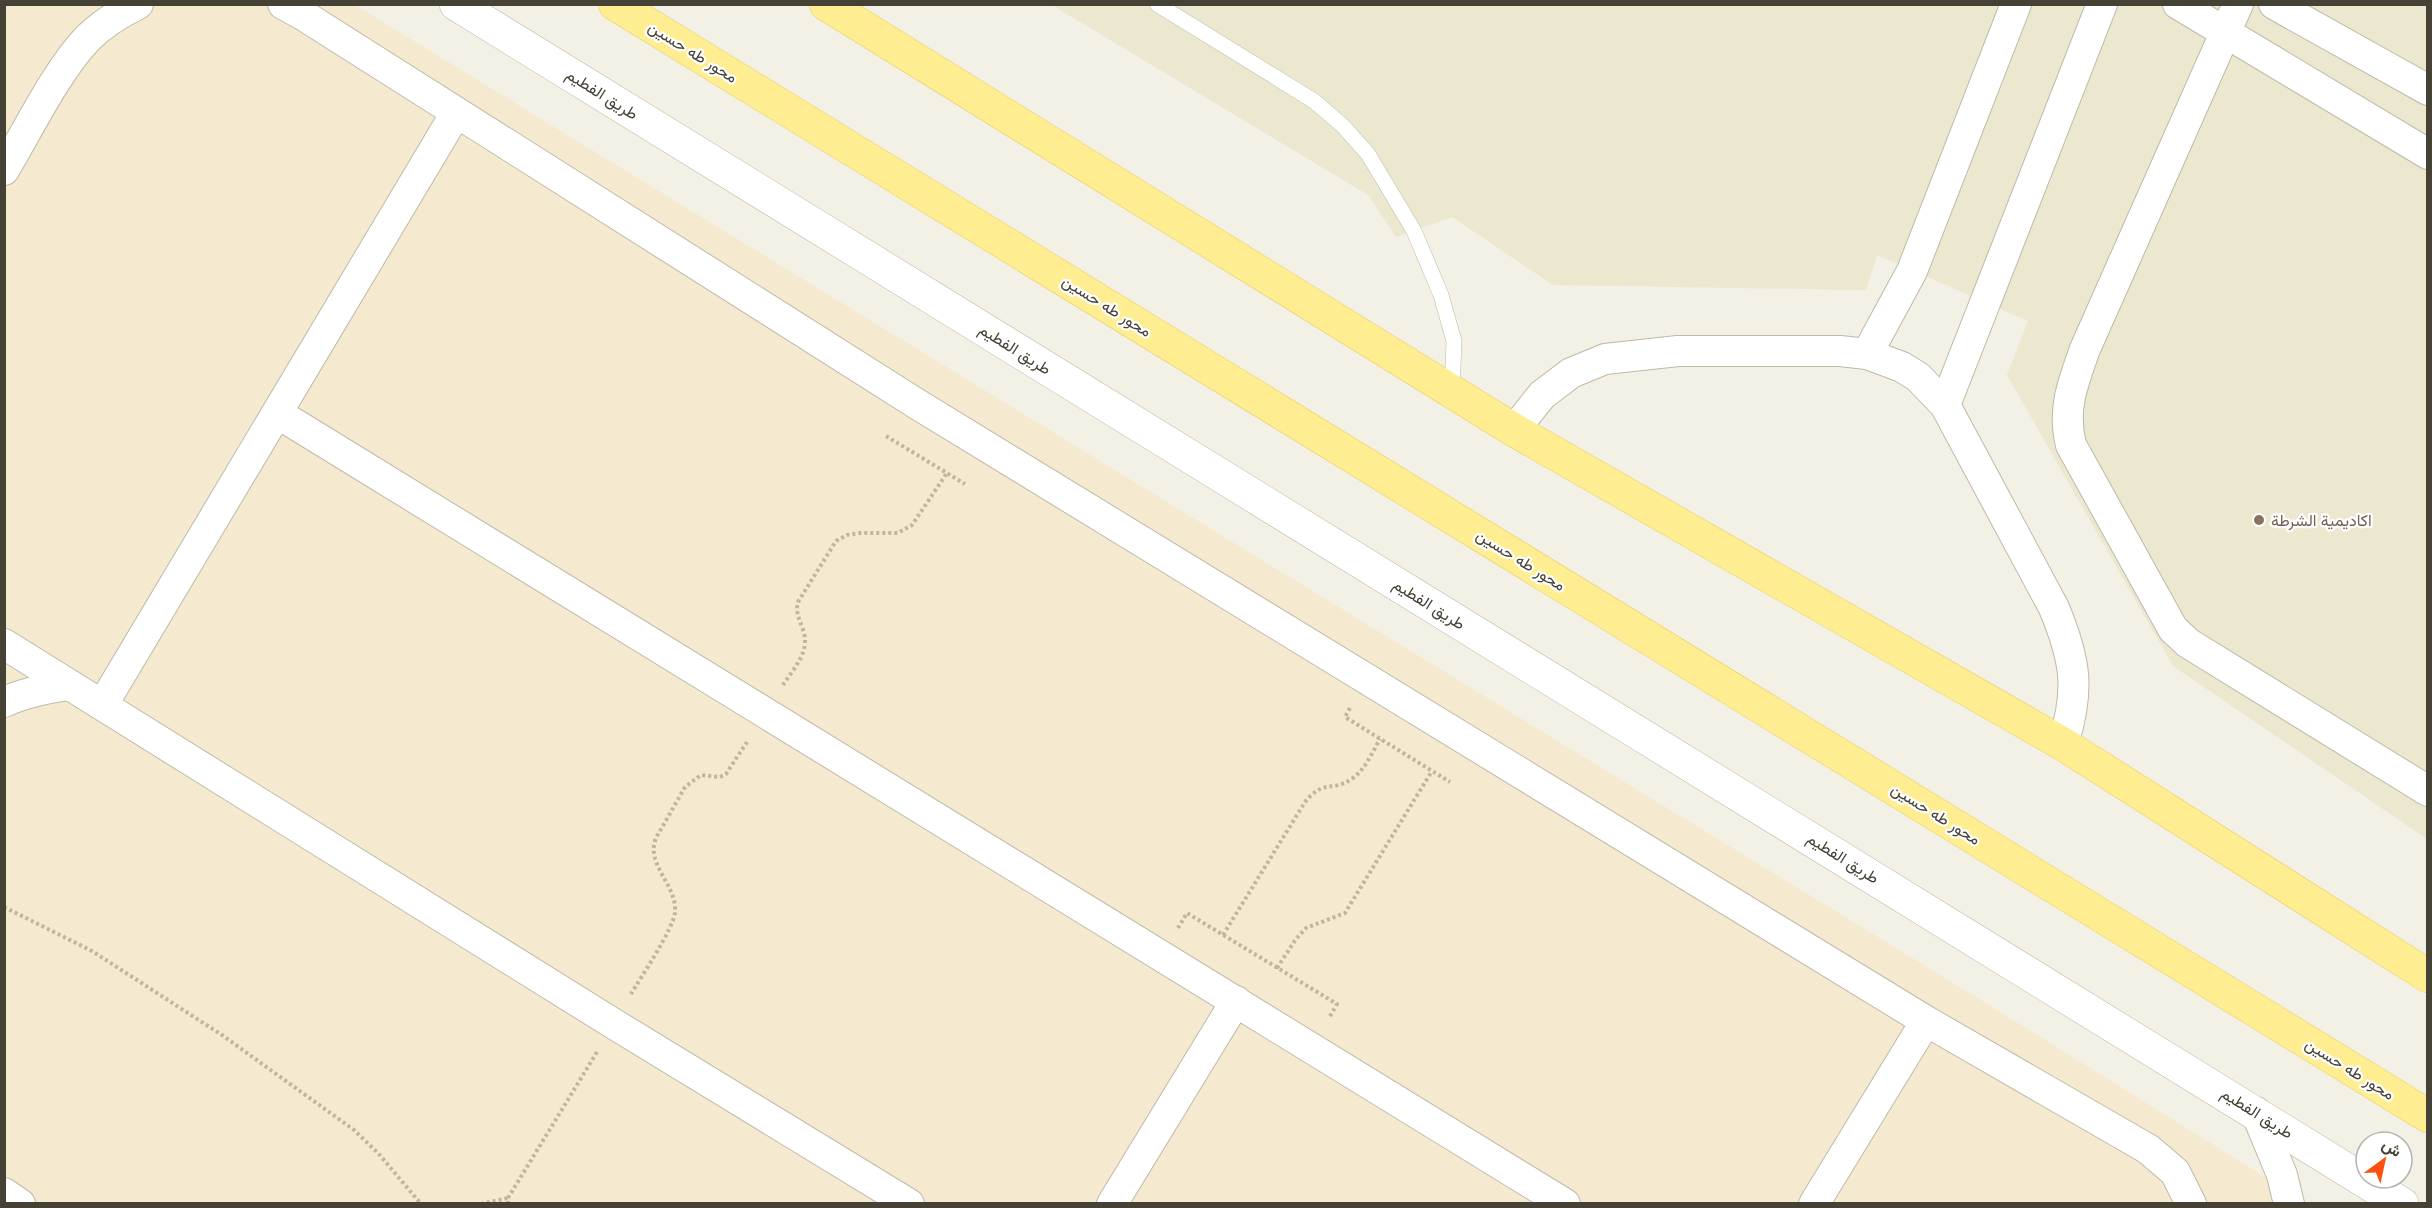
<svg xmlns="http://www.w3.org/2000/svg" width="2432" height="1208" font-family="'Fira Sans',Vazirmatn,sans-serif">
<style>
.commercial{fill:#f5ead0}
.education{fill:#ece7cf}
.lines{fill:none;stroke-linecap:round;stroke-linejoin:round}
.service-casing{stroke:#beb9a8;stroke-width:16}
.minor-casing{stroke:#beb9a8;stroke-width:32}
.tertiary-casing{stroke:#beb9a8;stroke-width:34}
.primary-casing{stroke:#e5cd61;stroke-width:34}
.path{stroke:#c0b799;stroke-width:4;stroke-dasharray:3 3;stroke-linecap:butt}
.service{stroke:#fff;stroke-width:15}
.minor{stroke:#fff;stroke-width:30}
.tertiary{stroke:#fff;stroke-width:33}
.primary{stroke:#ffed92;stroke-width:33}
.education-dot{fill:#8d6e63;stroke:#fff;stroke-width:2}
.labels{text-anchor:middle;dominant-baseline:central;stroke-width:4.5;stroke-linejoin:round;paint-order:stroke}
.street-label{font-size:16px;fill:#454135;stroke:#fff}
.education-label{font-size:16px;fill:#785e54;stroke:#fff;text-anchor:start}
</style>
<rect width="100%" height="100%" fill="#f3f0e5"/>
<path class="commercial" d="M 5,4 L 355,5 L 1976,997 L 2307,1203 L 5,1204 Z"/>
<path class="education" d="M 1052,5 L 2427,5 L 2427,839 L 2173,666 L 2007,375 L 2028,321 L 1877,255 L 1866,290 L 1553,285 L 1452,217 L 1396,237 L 1368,195 Z"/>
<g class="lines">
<defs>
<path id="service" d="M 1157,4 L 1314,101 L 1343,126 L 1368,154 L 1414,231 L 1441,295 L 1454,341 L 1452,392"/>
<path id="minor" d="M 283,4 L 303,15 L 917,404 L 1926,1021 L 2148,1149 L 2175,1172 L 2191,1204
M 2178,4 L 2428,154
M 2238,4 L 2085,349 C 2073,383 2062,409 2071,445 L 2173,629 L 2188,643 L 2428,791
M 2274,4 L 2428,90
M 4,170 C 28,130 57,70 88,38 C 102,24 120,13 138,4
M 1867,354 L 1912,271 L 2016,4
M 1945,405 L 2102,4
M 277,413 L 1565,1204
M 1514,430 L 1542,395 L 1571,373 L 1605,359 L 1678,351 L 1840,351 L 1867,354 L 1902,367 L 1918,377 L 1945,405 L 2054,608 C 2076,661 2080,690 2063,744
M 4,644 L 614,1024 L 909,1204
M 4,702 C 26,692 47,688 70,685
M 103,704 L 456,113
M 2256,1112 L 2282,1175 L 2289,1204
M 4,1193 L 20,1204
M 1112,1204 L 1236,1001
M 1814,1204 L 1926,1021"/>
<path id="tertiary" d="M 456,4 L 2402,1204"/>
<path id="primary" d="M 615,4 L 2428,1116
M 826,4 L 1514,430 L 2063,744 L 2428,976"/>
</defs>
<use href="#service" class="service-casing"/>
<use href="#minor" class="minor-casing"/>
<use href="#tertiary" class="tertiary-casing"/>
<use href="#primary" class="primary-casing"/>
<path class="path" d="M 886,436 L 965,484
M 783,685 C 794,668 811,651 803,630 C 800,620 795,613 798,602 L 836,541 L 847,535 L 860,533 L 898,533 L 912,525 L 947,473
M 1350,708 L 1345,717 L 1450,782
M 4,907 L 92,951 L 222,1035 L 354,1130 L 378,1153 L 421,1204
M 1178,928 L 1187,913 L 1337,1004 L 1329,1018
M 1223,935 L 1305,802 C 1324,779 1331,792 1350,780 C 1364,772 1372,753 1380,739
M 1277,968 L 1296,939 L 1306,928 L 1345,913 L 1432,771
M 631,994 C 641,977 674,928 675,912 C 677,884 645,865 656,838 L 685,787 L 701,775 L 720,777 L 726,774 L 747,742
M 481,1204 L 508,1198
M 508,1204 L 508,1198 L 597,1052"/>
<use href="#service" class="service"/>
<use href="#minor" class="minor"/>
<use href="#tertiary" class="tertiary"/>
<use href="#primary" class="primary"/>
</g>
<circle class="education-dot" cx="2259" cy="520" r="6"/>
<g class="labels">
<g class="street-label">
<text transform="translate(693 52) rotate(32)">محور طه حسين</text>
<text transform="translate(602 94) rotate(32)">طريق الفطيم</text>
<text transform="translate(1107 306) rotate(32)">محور طه حسين</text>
<text transform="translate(1015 349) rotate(32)">طريق الفطيم</text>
<text transform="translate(1521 560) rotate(32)">محور طه حسين</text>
<text transform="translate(1429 604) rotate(32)">طريق الفطيم</text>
<text transform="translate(1936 814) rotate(32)">محور طه حسين</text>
<text transform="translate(1843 858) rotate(32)">طريق الفطيم</text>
<text transform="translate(2350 1069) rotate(32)">محور طه حسين</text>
<text transform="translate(2257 1113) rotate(32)">طريق الفطيم</text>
</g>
<g class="education-label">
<text x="2271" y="520">اكاديمية الشرطة</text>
</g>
</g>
<rect width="2432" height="1208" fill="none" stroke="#454135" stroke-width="12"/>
<g transform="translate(2384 1160) rotate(33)"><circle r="28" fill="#ffffff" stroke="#b5b3ae" stroke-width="1.5"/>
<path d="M0-4.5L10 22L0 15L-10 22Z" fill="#fc5113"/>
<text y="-9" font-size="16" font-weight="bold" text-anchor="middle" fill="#454135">ش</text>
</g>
</svg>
